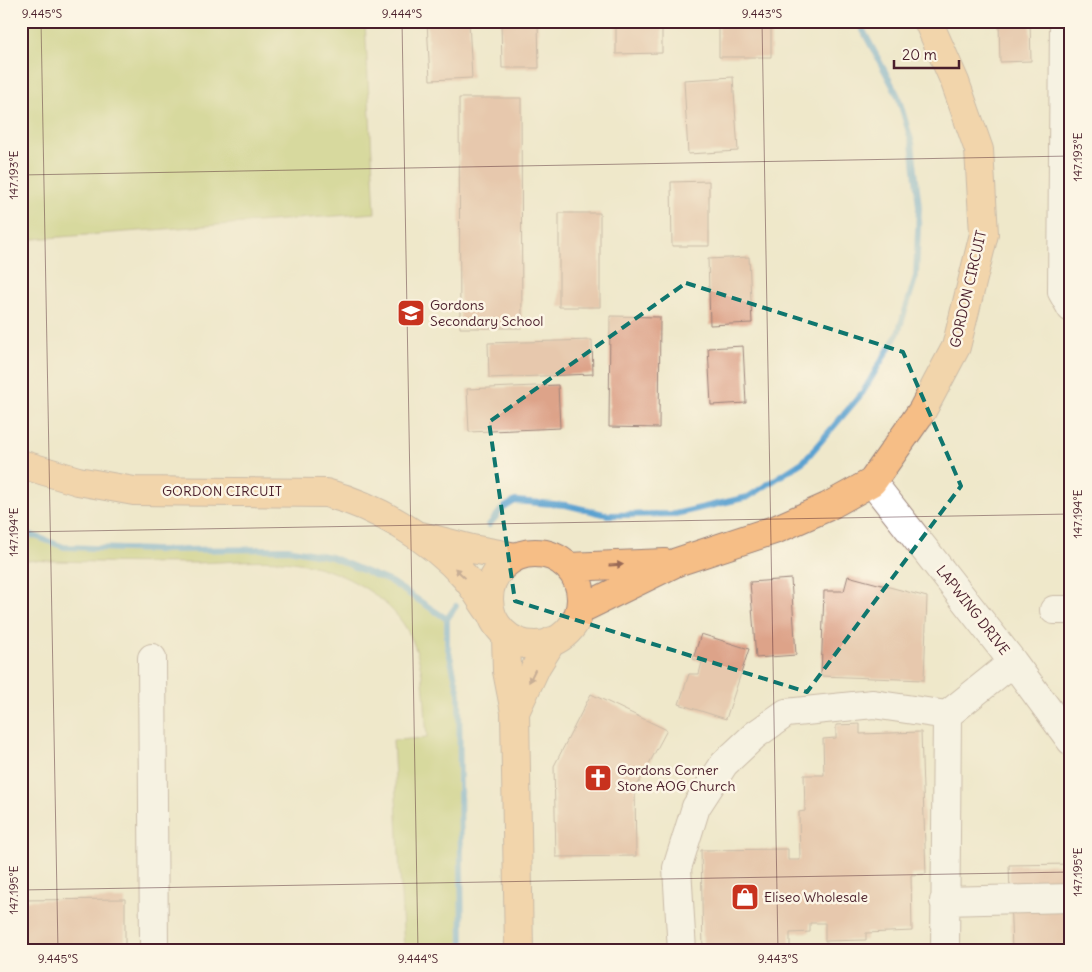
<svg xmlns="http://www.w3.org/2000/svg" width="1092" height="972" font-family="Delius,sans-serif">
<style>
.green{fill:#bbc769;stroke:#82734a}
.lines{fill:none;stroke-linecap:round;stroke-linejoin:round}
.stream{stroke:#5aa1d0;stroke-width:6}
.building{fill:#dda389}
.minor-casing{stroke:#9c847b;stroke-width:30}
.major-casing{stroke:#9c847b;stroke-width:30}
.minor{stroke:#fff;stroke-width:28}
.major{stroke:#f6be86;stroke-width:28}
.oneway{fill:#976754}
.marked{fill:none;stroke:#0f766e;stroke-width:4;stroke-dasharray:10 6;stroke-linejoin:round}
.ticks{fill:none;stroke:#4a1f2b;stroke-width:1;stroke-opacity:0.45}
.labels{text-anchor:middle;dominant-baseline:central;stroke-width:5;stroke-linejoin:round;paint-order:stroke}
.street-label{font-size:14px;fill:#4a1f2b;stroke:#fcf5e5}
.poi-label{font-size:14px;fill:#4a1f2b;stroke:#fcf5e5;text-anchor:start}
.neatline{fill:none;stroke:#4a1f2b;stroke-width:2}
.ticks-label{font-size:12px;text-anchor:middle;fill:#4a1f2b}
</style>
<rect width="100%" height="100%" fill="#fcf5e5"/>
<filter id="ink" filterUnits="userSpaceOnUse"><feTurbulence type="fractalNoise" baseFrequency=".02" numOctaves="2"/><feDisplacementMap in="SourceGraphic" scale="10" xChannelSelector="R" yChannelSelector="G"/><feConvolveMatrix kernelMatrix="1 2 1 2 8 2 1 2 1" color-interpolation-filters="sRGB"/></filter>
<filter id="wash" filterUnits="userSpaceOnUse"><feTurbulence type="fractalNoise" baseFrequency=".0096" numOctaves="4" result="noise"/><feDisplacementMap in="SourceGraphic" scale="20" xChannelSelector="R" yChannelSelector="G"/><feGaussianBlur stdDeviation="1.12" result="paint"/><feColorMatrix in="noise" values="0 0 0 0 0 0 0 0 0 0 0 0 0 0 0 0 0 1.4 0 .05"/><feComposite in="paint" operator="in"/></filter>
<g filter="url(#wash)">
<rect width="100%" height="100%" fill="#efe8cb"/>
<path class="green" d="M 21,21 L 365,21 L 375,213 L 21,240 Z
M 21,531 L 64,547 L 155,550 L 288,549 L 331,557 L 391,582 L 447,619 L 447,644 L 459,694 L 462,951 L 404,951 L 393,740 L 427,738 C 424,700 426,662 406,628 C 387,597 350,576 317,567 C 279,556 235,562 196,563 C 137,563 80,562 21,560 Z"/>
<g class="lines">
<path class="stream" d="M 489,525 L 502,509 L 515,501 L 566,505 L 608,515 L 675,514 L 748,497 L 804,461 L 863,392 L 898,333 L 916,276 L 919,207 L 912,143 L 898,96 L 858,21
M 21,531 L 64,547 L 155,550 L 288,549 L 331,557 L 391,582 L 447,619 L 447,644 L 459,694 L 462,951
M 447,619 L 456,606"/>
</g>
<g id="blocks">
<path class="building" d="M 427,21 L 469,21 L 472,78 L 430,80 Z
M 501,21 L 538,21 L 539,68 L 502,68 Z
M 616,21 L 662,21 L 662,53 L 616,54 Z
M 719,21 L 771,21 L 771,57 L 719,57 Z
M 999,21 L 1030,21 L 1031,61 L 1000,62 Z
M 733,77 L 738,151 L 688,154 L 684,80 Z
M 459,98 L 521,98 L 522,328 L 460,328 Z
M 709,181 L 709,246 L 672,246 L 671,182 Z
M 559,213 L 600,213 L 600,307 L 559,307 Z
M 749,257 L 752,323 L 710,325 L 708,259 Z
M 610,316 L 660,317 L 659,428 L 609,427 Z
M 592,340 L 593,374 L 489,378 L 488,343 Z
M 743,346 L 746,403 L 711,405 L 708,348 Z
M 558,385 L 560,428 L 469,432 L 467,389 Z
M 848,576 L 927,597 L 924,680 L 821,676 L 824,591 L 844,591 Z
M 791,579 L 796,655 L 756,658 L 750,582 Z
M 701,634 L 749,649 L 726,719 L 679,704 L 689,674 L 699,674 L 702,662 L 693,659 Z
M 591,694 L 667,730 L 635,790 L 636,856 L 556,857 L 554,766 Z
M 860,724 L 860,734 L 921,732 L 926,874 L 911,875 L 912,931 L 866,933 L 866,940 L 825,941 L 825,923 L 810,923 L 810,932 L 790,933 L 790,951 L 703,951 L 701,850 L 788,849 L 788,860 L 800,860 L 799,812 L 805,811 L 804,775 L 824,775 L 823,739 L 836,738 L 836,725 Z
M 1071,864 L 1071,951 L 1012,951 L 1009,865 Z
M 125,899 L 125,951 L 21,951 L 21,900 Z"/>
</g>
</g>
<g filter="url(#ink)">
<use href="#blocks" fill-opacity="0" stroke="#9c847b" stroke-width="1"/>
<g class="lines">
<defs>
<path id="minor" d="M 1064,21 L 1062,292 L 1071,308
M 872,482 L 1013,662 L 1071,741
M 1054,610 L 1071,610
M 152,658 L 154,951
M 947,715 L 1013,662
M 944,901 L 1071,898
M 682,951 L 677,868 L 696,807 L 724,764 L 755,735 L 786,713 L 873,704 L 947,715 L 945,951"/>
<path id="major" d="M 21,464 L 78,481 L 134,491 L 326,493 C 376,506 430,538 465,577 C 474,587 481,600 489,611
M 421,536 L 472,549 L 516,557
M489 599a46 46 0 1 1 92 0a46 46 0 1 1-92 0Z
M 568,567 L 665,563
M 581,609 L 677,562 L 777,529 L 827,507 L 872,482 L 922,411 L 956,347 L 984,234 L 979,150 L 955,82 L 928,21
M 506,637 L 507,671 L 515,712 L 519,951
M 515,712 L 537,665 L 552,641"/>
</defs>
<use href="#minor" class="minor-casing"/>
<use href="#major" class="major-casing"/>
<use href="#minor" class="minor"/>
<use href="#major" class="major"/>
</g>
<defs><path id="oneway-solid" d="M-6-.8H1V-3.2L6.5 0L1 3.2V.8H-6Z" transform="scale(1.25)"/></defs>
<g class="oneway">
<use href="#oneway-solid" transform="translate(616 565) rotate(-3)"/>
<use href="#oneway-solid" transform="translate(460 573) rotate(-137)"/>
<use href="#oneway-solid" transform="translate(532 676) rotate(116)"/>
</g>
</g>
<path d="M0 0H1092V972H0ZM 686,283 L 903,352 L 961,486 L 807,692 L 515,601 L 489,422 Z" fill="#efe8cb" fill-opacity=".55" fill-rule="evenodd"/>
<path class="marked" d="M 686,283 L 903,352 L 961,486 L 807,692 L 515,601 L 489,422 Z"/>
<path class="ticks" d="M 41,21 L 58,951M 402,21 L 418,951M 762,21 L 778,951M 21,175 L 1071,156M 21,532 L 1071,514M 21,890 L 1071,872"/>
<defs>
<symbol id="school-square" viewBox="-11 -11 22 22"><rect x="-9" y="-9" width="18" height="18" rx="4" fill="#c8321e" stroke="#fcf5e5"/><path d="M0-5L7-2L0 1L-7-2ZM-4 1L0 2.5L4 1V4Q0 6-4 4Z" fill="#fff"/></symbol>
<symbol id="church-square" viewBox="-11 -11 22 22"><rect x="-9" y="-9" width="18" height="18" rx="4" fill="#c8321e" stroke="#fcf5e5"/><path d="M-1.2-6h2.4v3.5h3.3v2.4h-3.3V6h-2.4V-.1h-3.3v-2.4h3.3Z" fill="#fff"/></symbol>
<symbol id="shop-square" viewBox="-11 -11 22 22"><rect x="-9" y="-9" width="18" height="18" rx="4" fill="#c8321e" stroke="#fcf5e5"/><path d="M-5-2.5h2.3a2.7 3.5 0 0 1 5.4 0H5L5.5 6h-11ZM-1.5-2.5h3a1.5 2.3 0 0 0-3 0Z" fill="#fff"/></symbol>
</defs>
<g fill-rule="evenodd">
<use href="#school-square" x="395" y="297" width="32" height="32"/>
<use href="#church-square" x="582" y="762" width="32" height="32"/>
<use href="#shop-square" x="729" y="881" width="32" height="32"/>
</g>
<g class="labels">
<g class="street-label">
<text transform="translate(968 289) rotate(-77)">GORDON CIRCUIT</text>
<text x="222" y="491">GORDON CIRCUIT</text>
<text transform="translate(973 610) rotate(52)">LAPWING DRIVE</text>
</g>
<g class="poi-label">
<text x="430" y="305">Gordons<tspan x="430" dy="16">Secondary School</tspan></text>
<text x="617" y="770">Gordons Corner<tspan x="617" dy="16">Stone AOG Church</tspan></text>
<text x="764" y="897">Eliseo Wholesale</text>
</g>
</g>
<rect width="1092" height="972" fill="none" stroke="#fcf5e5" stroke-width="55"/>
<path d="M894 60v8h65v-8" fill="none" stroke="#4a1f2b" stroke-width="2.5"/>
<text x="902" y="60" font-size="15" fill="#4a1f2b" stroke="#fcf5e5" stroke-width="4" paint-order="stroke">20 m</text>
<rect x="28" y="28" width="1036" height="916" class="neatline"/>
<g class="ticks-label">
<text x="42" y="18">9.445°S</text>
<text x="402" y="18">9.444°S</text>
<text x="762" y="18">9.443°S</text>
<text transform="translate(1078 157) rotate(-90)" y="4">147.193°E</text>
<text transform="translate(14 175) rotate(-90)" y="4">147.193°E</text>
<text transform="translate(1078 514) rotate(-90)" y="4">147.194°E</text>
<text transform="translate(14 532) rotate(-90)" y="4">147.194°E</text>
<text transform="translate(1078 872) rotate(-90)" y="4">147.195°E</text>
<text transform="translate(14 890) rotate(-90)" y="4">147.195°E</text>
<text x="58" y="963">9.445°S</text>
<text x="418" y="963">9.444°S</text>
<text x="778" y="963">9.443°S</text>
</g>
</svg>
